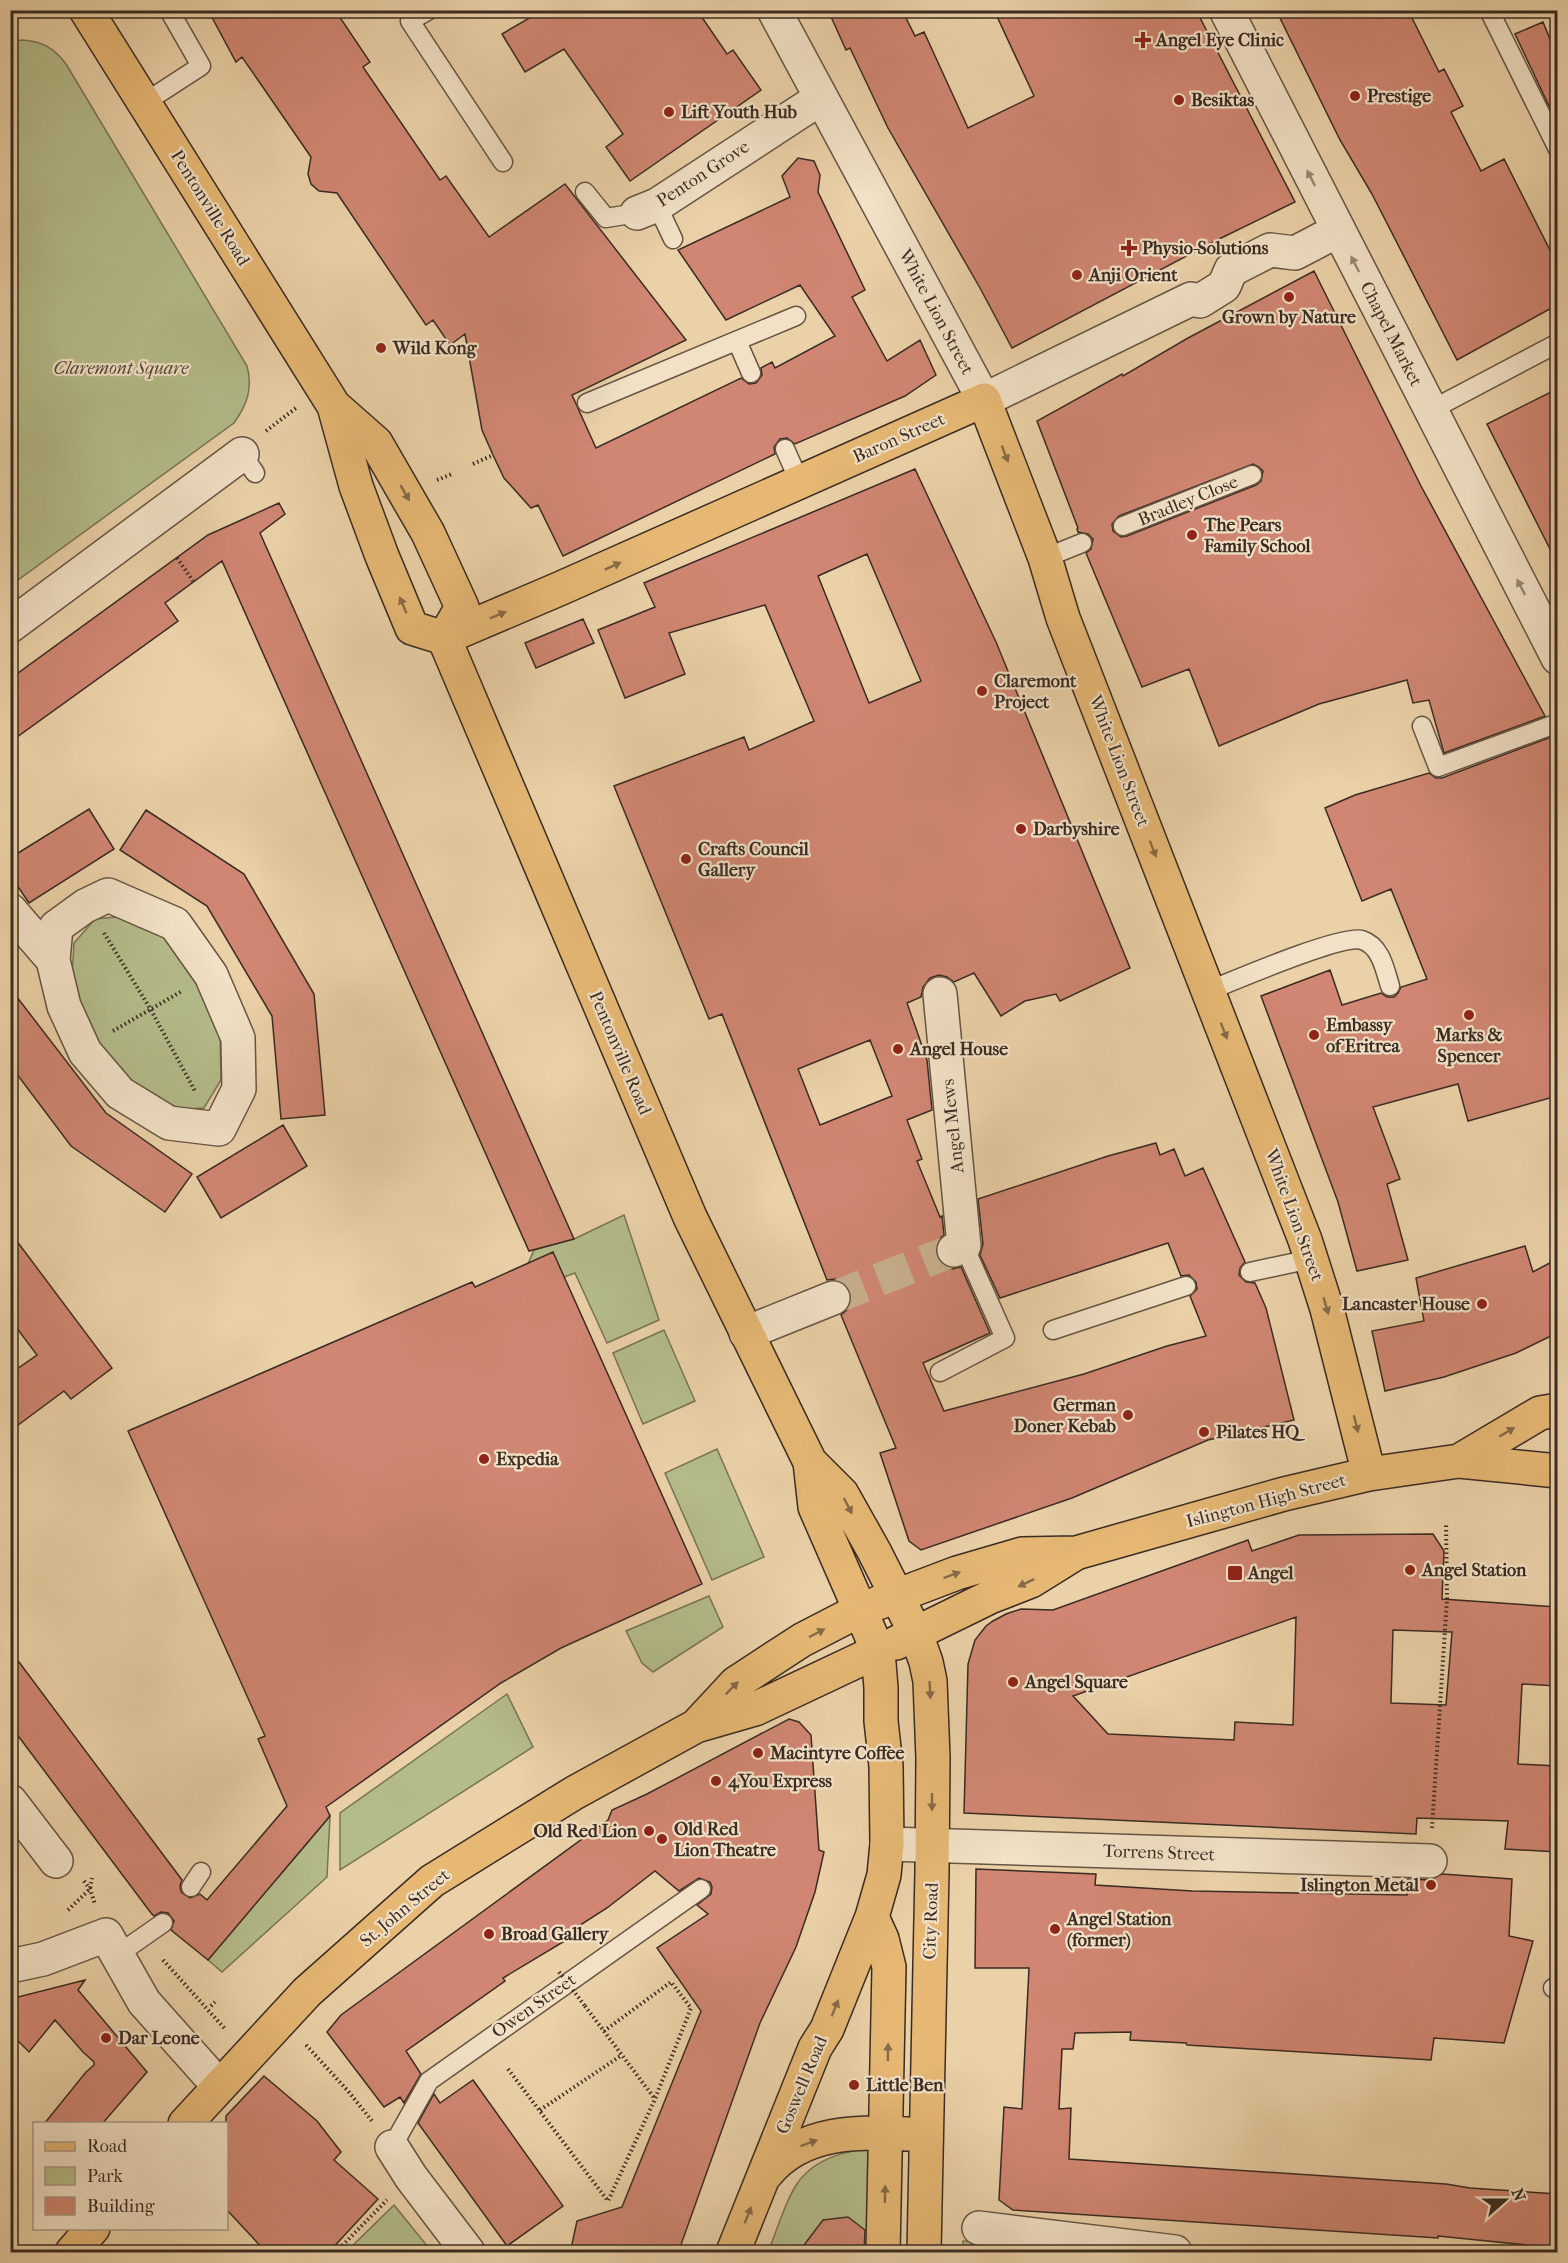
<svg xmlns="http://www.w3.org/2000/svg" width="1568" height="2263" font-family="'IM FELL French Canon',serif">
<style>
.green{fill:#b4bc8a;stroke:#777456;stroke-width:1.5}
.building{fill:#d08672;stroke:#3a2b23;stroke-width:1.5;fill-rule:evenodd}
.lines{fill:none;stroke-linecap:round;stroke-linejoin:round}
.street-tunnel{stroke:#c8b08d;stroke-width:33;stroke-dasharray:33 16;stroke-linecap:butt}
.lane-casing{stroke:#665444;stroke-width:21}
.street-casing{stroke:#665444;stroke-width:36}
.primary-casing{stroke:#3a2b23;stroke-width:36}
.highway-casing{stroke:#3a2b23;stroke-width:36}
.path{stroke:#3a2b23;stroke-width:4;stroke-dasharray:1.5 3;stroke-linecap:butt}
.lane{stroke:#f2e1c6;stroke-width:18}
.street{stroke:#f2e1c6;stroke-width:33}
.primary{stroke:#e6b874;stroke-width:33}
.highway{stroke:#e6b874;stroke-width:33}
.path-bridge{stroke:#3a2b23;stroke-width:4;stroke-dasharray:1.5 3;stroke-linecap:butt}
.oneway{fill:#968674}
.oneway2{fill:#876a47}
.poi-dot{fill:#8f2418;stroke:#f2e1c6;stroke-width:2}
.labels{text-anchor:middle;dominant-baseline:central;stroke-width:4.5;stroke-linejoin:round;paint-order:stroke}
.poi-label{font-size:18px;font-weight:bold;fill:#3a2b23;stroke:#f2e1c6;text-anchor:start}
.street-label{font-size:18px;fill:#3a2b23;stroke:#f2e1c6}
.park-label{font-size:18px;font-style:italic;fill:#524838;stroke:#f2e1c6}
</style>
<rect width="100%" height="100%" fill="#ebd1a8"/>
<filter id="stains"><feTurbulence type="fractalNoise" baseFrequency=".00333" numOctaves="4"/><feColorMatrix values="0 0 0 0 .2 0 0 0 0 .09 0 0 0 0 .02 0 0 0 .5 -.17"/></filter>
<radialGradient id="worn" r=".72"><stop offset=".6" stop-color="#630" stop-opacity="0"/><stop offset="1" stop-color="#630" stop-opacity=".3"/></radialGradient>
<path class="green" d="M 22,40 C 42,41 54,48 66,64 L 247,366 C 253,388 247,405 234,423 L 11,585 L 10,42 Z
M 126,916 L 165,937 L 198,982 L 220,1031 L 221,1080 L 204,1108 L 169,1110 L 126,1083 L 95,1041 L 71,991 L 74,943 L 95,919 Z
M 624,1215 L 659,1320 L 607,1343 L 575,1273 L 545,1284 L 521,1280 L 534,1250 L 574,1239 Z
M 664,1330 L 695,1401 L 643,1424 L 613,1353 Z
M 717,1449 L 764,1557 L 712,1580 L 665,1473 Z
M 709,1596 L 723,1627 L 653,1672 L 642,1663 L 626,1631 Z
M 507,1694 L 533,1747 L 340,1870 L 340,1813 Z
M 330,1816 L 327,1877 L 222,1972 L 208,1960 Z
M 885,2147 L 882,2252 L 768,2252 C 777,2231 783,2207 795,2187 C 813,2156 852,2149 885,2147 Z
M 394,2205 L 432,2252 L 346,2252 L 391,2208 Z
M 963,2241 L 1060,2252 L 963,2252 Z"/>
<path class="building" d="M 208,10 L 335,10 L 370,62 L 363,67 L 440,180 L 446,176 L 489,237 L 565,184 L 686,340 L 572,395 L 596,448 L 741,378 L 749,384 L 756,383 L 762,375 L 761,368 L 772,362 L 775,368 L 835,336 L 800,285 L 726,320 L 678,250 L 790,197 L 782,176 L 798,158 L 814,161 L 820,175 L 818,192 L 865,290 L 852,297 L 887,361 L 920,340 L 936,375 L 905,396 L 795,444 L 787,438 L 780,439 L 774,447 L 775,454 L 563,556 L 538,505 L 531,508 L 504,478 L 493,455 L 482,430 L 465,334 L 450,345 L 433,320 L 426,325 L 337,193 L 319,191 L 311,184 L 308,174 L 311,157 L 242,57 L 236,62 Z
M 543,10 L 697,10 L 727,54 L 733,50 L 761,90 L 630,181 L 606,147 L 623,134 L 564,49 L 525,72 L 502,34 Z
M 828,10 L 902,10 L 915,36 L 924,32 L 968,128 L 1034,96 L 994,10 L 1196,10 L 1295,202 L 1215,241 L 1012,348 L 980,288 L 888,128 L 850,48 L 846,50 Z
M 1276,10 L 1408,10 L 1439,72 L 1444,69 L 1463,106 L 1451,112 L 1481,171 L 1504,159 L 1557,264 L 1557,305 L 1457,360 L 1372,194 L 1340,140 Z
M 1543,22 L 1557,56 L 1557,123 L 1515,34 Z
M 1314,271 L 1421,486 L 1545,716 L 1444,753 L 1429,700 L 1413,703 L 1407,680 L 1319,704 L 1219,746 L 1189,669 L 1142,687 L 1086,553 L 1091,549 L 1093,539 L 1088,534 L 1078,532 L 1077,529 L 1078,528 L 1037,421 L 1122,374 L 1123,376 L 1188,338 ZM 1253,464 L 1259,467 L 1263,471 L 1261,481 L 1256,485 L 1127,536 L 1121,537 L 1113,531 L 1112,524 L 1119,516 Z
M 1557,389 L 1557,563 L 1487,424 Z
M 915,469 L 996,642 L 1130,968 L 1060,1001 L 1056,994 L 1025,1001 L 1001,1016 L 974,973 L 954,982 L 947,977 L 939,975 L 930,978 L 923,987 L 921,997 L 907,1003 L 927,1060 L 932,1110 L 907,1120 L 922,1159 L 917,1161 L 940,1217 L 942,1216 L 944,1235 L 939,1239 L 936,1247 L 936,1256 L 943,1265 L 952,1269 L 961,1267 L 990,1333 L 923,1363 L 944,1411 L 1084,1374 L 1167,1346 L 1206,1336 L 1190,1296 L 1197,1289 L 1196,1282 L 1189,1275 L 1181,1276 L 1168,1243 L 1000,1298 L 980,1255 L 983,1244 L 978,1199 L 1108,1156 L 1156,1143 L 1160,1155 L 1174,1149 L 1185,1176 L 1203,1168 L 1245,1262 L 1240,1268 L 1239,1275 L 1246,1282 L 1255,1283 L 1266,1308 L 1294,1420 L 1208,1440 L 1072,1498 L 921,1550 L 909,1541 L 880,1453 L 896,1448 L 841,1315 L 848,1309 L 852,1300 L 851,1292 L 844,1283 L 835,1279 L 827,1280 L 722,1014 L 709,1019 L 614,786 L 744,737 L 749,750 L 814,721 L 765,605 L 669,633 L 685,674 L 625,698 L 598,630 L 655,607 L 644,583 ZM 867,554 L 921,681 L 869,703 L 818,576 ZM 870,1040 L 892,1096 L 820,1125 L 798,1069 Z
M 279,503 L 285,514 L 260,533 L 574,1239 L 529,1251 L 222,561 L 165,603 L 178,621 L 10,742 L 10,679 L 208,535 Z
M 583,619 L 594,643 L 536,668 L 525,643 Z
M 1554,736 L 1557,743 L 1557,1096 L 1468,1121 L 1458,1084 L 1373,1107 L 1400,1179 L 1387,1184 L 1408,1260 L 1357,1271 L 1338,1202 L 1261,996 L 1330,970 L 1342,1005 L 1381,993 L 1387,997 L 1394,997 L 1398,993 L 1401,987 L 1427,979 L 1391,889 L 1362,901 L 1325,808 L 1355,795 L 1429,773 L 1436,778 L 1442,778 Z
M 89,809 L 114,849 L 29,903 L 10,875 L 10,858 Z
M 146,810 L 244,874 L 314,994 L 325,1115 L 281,1119 L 272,1016 L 207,906 L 120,850 Z
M 10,988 L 106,1113 L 192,1174 L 165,1212 L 71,1146 L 10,1065 Z
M 283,1125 L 307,1166 L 221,1218 L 197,1177 Z
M 10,1232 L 112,1368 L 71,1399 L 64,1391 L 10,1431 L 10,1374 L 37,1355 L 10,1319 Z
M 1525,1246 L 1533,1272 L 1557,1259 L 1557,1333 L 1516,1353 L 1444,1377 L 1385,1391 L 1372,1331 L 1424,1321 L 1416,1278 Z
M 553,1252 L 702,1584 L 561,1648 L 501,1683 L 326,1807 L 330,1816 L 208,1960 L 171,1930 L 174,1921 L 168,1913 L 161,1912 L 154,1916 L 151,1913 L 10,1725 L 10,1650 L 182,1880 L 180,1886 L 181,1892 L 190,1898 L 200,1894 L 207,1900 L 287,1806 L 258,1739 L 265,1736 L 128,1431 L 472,1282 L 475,1287 Z
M 1433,1534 L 1444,1551 L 1442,1599 L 1557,1607 L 1557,1686 L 1522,1684 L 1518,1764 L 1557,1766 L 1557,1852 L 1505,1849 L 1508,1821 L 1417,1818 L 1416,1834 L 964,1813 L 968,1664 L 975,1640 L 986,1626 L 993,1621 L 1006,1614 L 1021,1609 L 1053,1610 L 1248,1540 L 1252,1551 L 1299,1535 ZM 1296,1617 L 1293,1725 L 1235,1722 L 1234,1740 L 1108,1734 L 1073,1696 ZM 1393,1630 L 1452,1632 L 1446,1705 L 1391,1703 Z
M 789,1719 L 799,1722 L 811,1735 L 819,1850 L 824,1852 L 815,1892 L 796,1947 L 760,2023 L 678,2253 L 570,2253 L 577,2221 L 622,2207 L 701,2011 L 657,1948 L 708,1914 L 697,1905 L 711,1894 L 712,1887 L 710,1882 L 699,1878 L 679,1891 L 655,1871 L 607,1908 L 560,1938 L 563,1942 L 503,1978 L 505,1981 L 406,2051 L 421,2074 L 404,2103 L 400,2097 L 384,2107 L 327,2032 L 341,2015 L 608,1820 L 612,1810 L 647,1794 Z
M 976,1869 L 1096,1874 L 1095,1885 L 1192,1891 L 1407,1895 L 1408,1879 L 1430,1880 L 1442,1874 L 1512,1879 L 1509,1936 L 1533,1941 L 1504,2043 L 1434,2038 L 1431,2060 L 1187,2045 L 1186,2043 L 1130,2040 L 1131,2032 L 1075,2033 L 1073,2049 L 1062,2049 L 1059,2109 L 1071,2108 L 1069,2159 L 1446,2184 L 1470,2188 L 1557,2194 L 1557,2248 L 1438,2236 L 1438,2238 L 1013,2210 L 999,2200 L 1004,2107 L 1022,2109 L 1029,1968 L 975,1968 Z
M 85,1980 L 78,1990 L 147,2072 L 102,2124 L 44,2124 L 86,2072 L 94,2065 L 94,2062 L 83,2052 L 55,2020 L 29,2052 L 10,2033 L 10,1999 Z
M 264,2076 L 317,2121 L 341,2152 L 334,2160 L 378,2199 L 328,2253 L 267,2253 L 226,2209 L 226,2116 Z
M 473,2080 L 563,2206 L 507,2246 L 418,2123 L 434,2094 L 440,2103 Z
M 848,2217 L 865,2230 L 864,2253 L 798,2253 L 823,2220 Z"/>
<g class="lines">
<path class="street-tunnel" d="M 833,1298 L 954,1250"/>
<defs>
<path id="lane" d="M 429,10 L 410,21 L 503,162
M 1489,10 L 1558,149
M 144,103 L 201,66 L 169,10
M 585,192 L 606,218 L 637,213
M 657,205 L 673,239
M 737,341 L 751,373
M 587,403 L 796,316
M 1431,410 L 1558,343
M 785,449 L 800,483
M 242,454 L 255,473
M 1123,526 L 1252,475
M 1045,558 L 1082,543
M 1422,726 L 1438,767 L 1558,723
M 1208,991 C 1233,981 1342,934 1362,940 C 1381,946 1385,970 1390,986
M 1250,1272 L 1311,1259
M 1053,1330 L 1186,1286
M 940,1372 L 1005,1338 L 964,1246
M 191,1887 L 201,1872
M 117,1955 L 163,1923
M 1553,1988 L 1558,1988
M 392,2147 L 429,2081 L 701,1889"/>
<path id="street" d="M 774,10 L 984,400 L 1191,299 L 1200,301 L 1224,286 L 1231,270 L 1270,250 L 1295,253 L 1337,231
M 1226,10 L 1558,658
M 637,213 L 657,205 L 821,98
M 10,626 L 242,454
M 108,895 L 175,924 L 211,975 L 238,1038 L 239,1089 L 219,1129 L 169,1123 L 120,1093 L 85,1052 L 64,1006 L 53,960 L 56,927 L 85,906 Z
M 10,910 L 53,960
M 940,994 L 964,1246 L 954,1250
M 746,1333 L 833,1298
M 10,1801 L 56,1861
M 887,1844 L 1430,1861
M 10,1966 L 43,1959 L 106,1935 L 144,2002 L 218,2085
M 392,2147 L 411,2177 L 468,2252
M 979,2228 L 1175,2252"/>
<path id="primary" d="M 696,1726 L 736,1683 L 802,1640 L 860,1610
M 185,2124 L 307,1992 L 432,1881 L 574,1793 L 696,1726 L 755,1709 L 878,1651
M 72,2252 L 93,2228"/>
<path id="highway" d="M 86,10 L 334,406 L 356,486 L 382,556 L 412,628 L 444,638
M 334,406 L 376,443 L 428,533 L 462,607 L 444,638
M 444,638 L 559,589 L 984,400 L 1045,558 L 1063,618 L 1305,1240 L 1327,1309 L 1369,1474
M 444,638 L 690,1217 L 810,1462 L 842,1494 L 874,1551 L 916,1634 L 926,1662 L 930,1681 L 933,1758 L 932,1871 L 924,2252
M 1459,1461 L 1540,1413 L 1558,1410
M 878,1603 L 957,1573 L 1022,1554 L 1076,1553 L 1284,1494 L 1369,1474 L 1459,1461 L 1558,1471
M 896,1643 L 990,1597 L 1031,1581 L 1076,1553
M 872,1917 L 882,1939 L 889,1967 L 883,2252
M 767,2173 C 801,2131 858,2131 908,2134
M 733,2252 L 815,2048 L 827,2029 L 872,1917 L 884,1875 L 887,1844 L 886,1766 L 881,1721 L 881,1688 L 878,1651 L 815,1507 L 810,1462"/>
</defs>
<use href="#lane" class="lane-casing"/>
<use href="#street" class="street-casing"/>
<use href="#primary" class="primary-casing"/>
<use href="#highway" class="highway-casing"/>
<path class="path" d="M 266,431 L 296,408
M 473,464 L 493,455
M 437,480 L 452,474
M 177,558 L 193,581
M 104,933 L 151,1010 L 195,1091
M 113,1031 L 182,991
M 1432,1828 L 1447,1599 L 1446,1523
M 84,1881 L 90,1889 L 95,1904
M 68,1910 L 90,1889 L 92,1878
M 163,1960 L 226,2030
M 211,2006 L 215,2002
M 585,2006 L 655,2099
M 306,2045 L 348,2091 L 372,2121
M 508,2069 L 608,2201 L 655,2099 L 691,2008 L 671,1982 L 604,2031
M 540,2110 L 622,2055
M 336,2252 L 387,2200"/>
<use href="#lane" class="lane"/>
<use href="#street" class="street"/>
<use href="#primary" class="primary"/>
<use href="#highway" class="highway"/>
<path class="path-bridge" d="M 559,1972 L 585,2006"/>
</g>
<defs><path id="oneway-solid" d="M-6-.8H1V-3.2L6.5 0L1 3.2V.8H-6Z" transform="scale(1.5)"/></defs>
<g class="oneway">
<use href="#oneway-solid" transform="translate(1311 178) rotate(-117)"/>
<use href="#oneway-solid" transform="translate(1355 264) rotate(-117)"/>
<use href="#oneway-solid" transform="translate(1521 587) rotate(-117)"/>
</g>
<g class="oneway2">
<use href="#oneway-solid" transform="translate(1005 454) rotate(69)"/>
<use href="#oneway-solid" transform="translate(405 493) rotate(60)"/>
<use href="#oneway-solid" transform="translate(613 566) rotate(-24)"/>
<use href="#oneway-solid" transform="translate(403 605) rotate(-113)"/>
<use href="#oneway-solid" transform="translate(498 615) rotate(-23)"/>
<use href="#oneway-solid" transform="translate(1153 849) rotate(69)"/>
<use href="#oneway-solid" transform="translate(1224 1031) rotate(69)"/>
<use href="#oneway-solid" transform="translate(1326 1306) rotate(74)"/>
<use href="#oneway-solid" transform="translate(1356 1424) rotate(76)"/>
<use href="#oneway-solid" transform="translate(1507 1432) rotate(-31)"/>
<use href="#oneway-solid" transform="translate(848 1506) rotate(63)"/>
<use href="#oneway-solid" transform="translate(952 1575) rotate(-20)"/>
<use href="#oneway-solid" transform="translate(1026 1583) rotate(155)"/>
<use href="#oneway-solid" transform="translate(817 1633) rotate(-28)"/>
<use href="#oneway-solid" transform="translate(732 1688) rotate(-45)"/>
<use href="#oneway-solid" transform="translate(930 1690) rotate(87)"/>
<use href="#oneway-solid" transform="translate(932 1802) rotate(90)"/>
<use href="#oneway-solid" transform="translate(835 2008) rotate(-68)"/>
<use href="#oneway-solid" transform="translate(888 2052) rotate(-89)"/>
<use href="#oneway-solid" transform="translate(809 2143) rotate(-20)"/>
<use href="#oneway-solid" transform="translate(885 2194) rotate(-89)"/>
<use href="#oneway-solid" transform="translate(748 2215) rotate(-68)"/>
</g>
<g class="poi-dot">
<path d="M1140 31h6v6h6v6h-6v6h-6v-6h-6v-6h6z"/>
<circle cx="1355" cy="96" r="6"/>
<circle cx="1179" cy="100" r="6"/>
<circle cx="669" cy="112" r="6"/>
<path d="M1126 239h6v6h6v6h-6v6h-6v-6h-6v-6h6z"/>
<circle cx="1077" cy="275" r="6"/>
<circle cx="1289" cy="297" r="6"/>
<circle cx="381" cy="348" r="6"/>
<circle cx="1192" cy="535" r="6"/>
<circle cx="982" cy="691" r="6"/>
<circle cx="1021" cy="829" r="6"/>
<circle cx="686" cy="859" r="6"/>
<circle cx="1469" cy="1015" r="6"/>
<circle cx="1314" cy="1035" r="6"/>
<circle cx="898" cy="1049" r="6"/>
<circle cx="1482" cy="1304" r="6"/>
<circle cx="1128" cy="1415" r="6"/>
<circle cx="1204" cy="1432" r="6"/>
<circle cx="484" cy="1459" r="6"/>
<circle cx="1410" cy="1570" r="6"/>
<rect x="1227" y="1565" width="16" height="16" rx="3"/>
<circle cx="1013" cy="1682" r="6"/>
<circle cx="758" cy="1753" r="6"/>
<circle cx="716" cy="1781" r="6"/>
<circle cx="649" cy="1831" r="6"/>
<circle cx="662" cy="1839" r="6"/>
<circle cx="1431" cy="1885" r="6"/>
<circle cx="1055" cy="1929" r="6"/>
<circle cx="489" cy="1934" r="6"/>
<circle cx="106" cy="2038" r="6"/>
<circle cx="854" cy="2085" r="6"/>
</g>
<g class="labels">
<g class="poi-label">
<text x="1156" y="40">Angel Eye Clinic</text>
<text x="1367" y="96">Prestige</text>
<text x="1191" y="100">Besiktas</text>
<text x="681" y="112">Lift Youth Hub</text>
<text x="1142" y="248">Physio-Solutions</text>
<text x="1089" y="275">Anji Orient</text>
<text x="1289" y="317" text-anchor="middle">Grown by Nature</text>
<text x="393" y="348">Wild Kong</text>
<text x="1204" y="525">The Pears<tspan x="1204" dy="21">Family School</tspan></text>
<text x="994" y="681">Claremont<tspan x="994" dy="21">Project</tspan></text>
<text x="1033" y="829">Darbyshire</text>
<text x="698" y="849">Crafts Council<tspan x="698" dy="21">Gallery</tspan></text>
<text x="1326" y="1025">Embassy<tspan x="1326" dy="21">of Eritrea</tspan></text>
<text x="1469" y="1035" text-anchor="middle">Marks &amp;<tspan x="1469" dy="21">Spencer</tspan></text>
<text x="910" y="1049">Angel House</text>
<text x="1470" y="1304" text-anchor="end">Lancaster House</text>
<text x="1116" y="1405" text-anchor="end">German<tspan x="1116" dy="21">Doner Kebab</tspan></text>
<text x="1216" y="1432">Pilates HQ</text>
<text x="496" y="1459">Expedia</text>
<text x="1422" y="1570">Angel Station</text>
<text x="1248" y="1573">Angel</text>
<text x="1025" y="1682">Angel Square</text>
<text x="770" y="1753">Macintyre Coffee</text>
<text x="728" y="1781">4You Express</text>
<text x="674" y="1829">Old Red<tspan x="674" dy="21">Lion Theatre</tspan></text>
<text x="637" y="1831" text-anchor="end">Old Red Lion</text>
<text x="1419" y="1885" text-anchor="end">Islington Metal</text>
<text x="1067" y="1919">Angel Station<tspan x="1067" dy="21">(former)</tspan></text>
<text x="501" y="1934">Broad Gallery</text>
<text x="118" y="2038">Dar Leone</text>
<text x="866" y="2085">Little Ben</text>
</g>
<g class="street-label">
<text transform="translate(703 174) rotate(-33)">Penton Grove</text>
<text transform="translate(210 208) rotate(58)">Pentonville Road</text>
<text transform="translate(936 312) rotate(62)">White Lion Street</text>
<text transform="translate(1391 334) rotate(63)">Chapel Market</text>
<text transform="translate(899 438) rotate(-24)">Baron Street</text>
<text transform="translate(1188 501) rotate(-22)">Bradley Close</text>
<text transform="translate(1119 761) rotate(69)">White Lion Street</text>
<text transform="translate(620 1053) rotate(67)">Pentonville Road</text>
<text transform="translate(953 1126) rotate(-96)">Angel Mews</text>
<text transform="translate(1294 1215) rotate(70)">White Lion Street</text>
<text transform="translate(1266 1501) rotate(-15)">Islington High Street</text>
<text transform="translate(1159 1853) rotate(2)">Torrens Street</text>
<text transform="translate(405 1908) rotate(-40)">St. John Street</text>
<text transform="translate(931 1921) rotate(-88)">City Road</text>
<text transform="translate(534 2006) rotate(-35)">Owen Street</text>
<text transform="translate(802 2085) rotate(-67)">Goswell Road</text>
</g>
<g class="park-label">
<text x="121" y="368">Claremont Square</text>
</g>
</g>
<rect width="1568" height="2263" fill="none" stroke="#ebd1a8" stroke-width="36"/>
<rect x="12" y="12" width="1544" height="2239" fill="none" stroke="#3a2b23" stroke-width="3"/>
<rect x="18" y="18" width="1532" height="2227" fill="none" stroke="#3a2b23" stroke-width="1.5"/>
<rect x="33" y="2122" width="195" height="108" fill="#f2e1c6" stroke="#a89885" stroke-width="1.5"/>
<rect x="45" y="2142" width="30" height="9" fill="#e6b874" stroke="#a89885" stroke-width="1.5"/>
<text x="87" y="2152" font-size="18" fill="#3a2b23">Road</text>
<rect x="45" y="2167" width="30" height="18" fill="#b4bc8a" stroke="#a89885" stroke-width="1.5"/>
<text x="87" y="2182" font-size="18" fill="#3a2b23">Park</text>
<rect x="45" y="2197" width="30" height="18" fill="#d08672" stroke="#a89885" stroke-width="1.5"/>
<text x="87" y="2212" font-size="18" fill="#3a2b23">Building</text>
<g transform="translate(1505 2200) rotate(69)" stroke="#f2e1c6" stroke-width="4.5" paint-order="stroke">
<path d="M0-4.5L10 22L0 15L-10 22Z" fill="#3a2b23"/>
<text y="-9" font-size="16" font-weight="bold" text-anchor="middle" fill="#3a2b23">N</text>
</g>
<rect width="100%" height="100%" filter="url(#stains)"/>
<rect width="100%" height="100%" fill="url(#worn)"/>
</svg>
